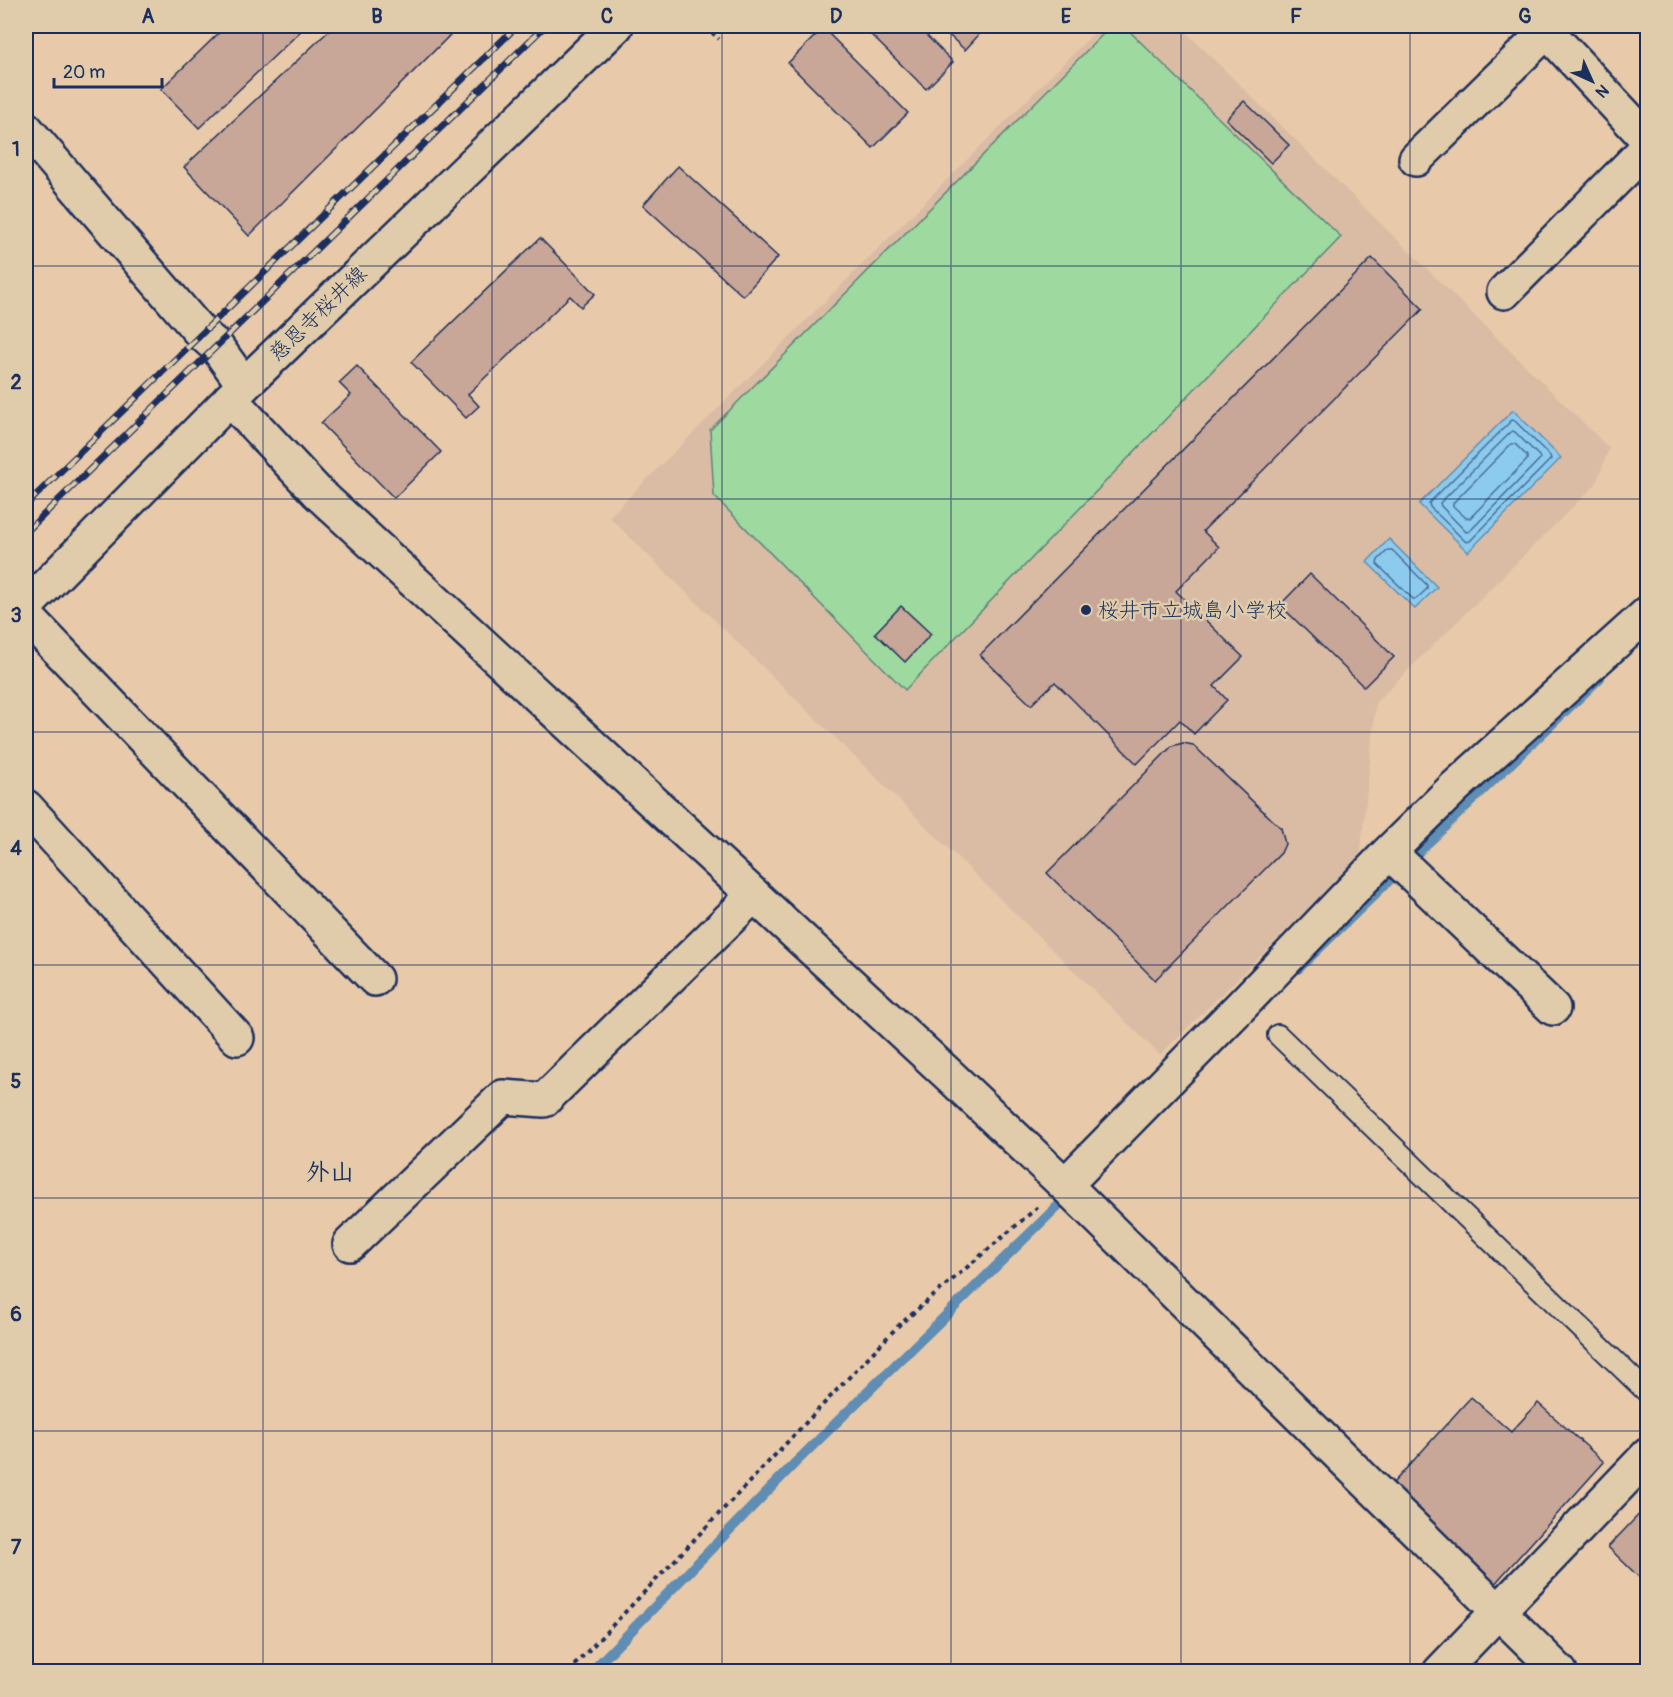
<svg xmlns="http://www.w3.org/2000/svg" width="1673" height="1697" font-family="Pangolin,'Klee One',sans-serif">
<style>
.built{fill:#dabca4}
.green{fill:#9ed99f;stroke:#5c847e;stroke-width:1.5}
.water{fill:#8ccbed;stroke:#5f8db4;stroke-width:1.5}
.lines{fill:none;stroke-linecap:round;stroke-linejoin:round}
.shore{stroke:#486d97;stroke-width:1.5}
.stream{stroke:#5f8db4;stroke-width:10}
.building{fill:#c8a698;stroke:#1b2f5e;stroke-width:1.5}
.service-casing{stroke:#1b2f5e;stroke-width:24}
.minor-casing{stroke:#1b2f5e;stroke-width:38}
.tertiary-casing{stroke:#1b2f5e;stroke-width:38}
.secondary-casing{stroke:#1b2f5e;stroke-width:38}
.path{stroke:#1b2f5e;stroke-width:4;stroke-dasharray:4.5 4.5;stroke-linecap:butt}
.service{stroke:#e0ccab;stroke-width:20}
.minor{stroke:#e0ccab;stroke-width:33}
.tertiary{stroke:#e0ccab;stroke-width:33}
.secondary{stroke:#e0ccab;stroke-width:33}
.rail-casing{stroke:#1b2f5e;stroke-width:7}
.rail{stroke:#e0ccab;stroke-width:4.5;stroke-dasharray:14;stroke-linecap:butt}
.grid{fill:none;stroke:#1b2f5e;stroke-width:1.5;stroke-opacity:0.55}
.poi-dot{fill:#1b2f5e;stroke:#e0ccab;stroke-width:2}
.labels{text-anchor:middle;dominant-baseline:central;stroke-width:5;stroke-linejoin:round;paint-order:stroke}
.street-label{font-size:21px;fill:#1b2f5e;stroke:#e0ccab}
.poi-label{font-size:21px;fill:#1b2f5e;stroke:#e0ccab;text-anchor:start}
.quarter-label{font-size:24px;font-weight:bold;fill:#1b2f5e;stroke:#e0ccab}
.neatline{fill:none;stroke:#1b2f5e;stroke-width:2}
.grid-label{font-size:20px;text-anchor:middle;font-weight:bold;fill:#1b2f5e}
</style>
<rect width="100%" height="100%" fill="#e8caaa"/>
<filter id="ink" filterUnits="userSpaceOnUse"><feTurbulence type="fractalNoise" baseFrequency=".0167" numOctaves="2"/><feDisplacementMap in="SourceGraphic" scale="12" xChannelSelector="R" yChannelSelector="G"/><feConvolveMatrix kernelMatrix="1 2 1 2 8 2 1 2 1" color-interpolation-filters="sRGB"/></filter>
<g filter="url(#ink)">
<path class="built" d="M 1101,26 L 1180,26 L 1609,448 L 1596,484 L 1376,702 L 1360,858 L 1160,1055 L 609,517 Z"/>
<path class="green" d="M 1111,26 L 1124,26 L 1341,237 L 905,690 L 714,496 L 710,430 Z"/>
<path class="water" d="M 1513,410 L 1561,458 L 1468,552 L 1419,504 Z
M 1389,539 L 1437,587 L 1415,609 L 1367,562 Z"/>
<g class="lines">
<path class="shore" d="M 1512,420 L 1515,421 L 1550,456 L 1551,459 L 1470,541 L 1466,542 L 1430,507 L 1429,503 Z
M 1512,431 L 1515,432 L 1539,456 L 1540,459 L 1470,531 L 1466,532 L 1441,506 L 1440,503 Z
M 1511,444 L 1515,444 L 1527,456 L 1527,460 L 1470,518 L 1466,518 L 1453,506 L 1453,503 Z
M 1388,550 L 1392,550 L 1427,585 L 1427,589 L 1416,599 L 1413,599 L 1377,564 L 1378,560 Z"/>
<path class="stream" d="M 1298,969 L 1430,841 L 1600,678
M 591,1672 L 795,1463 L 1069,1195"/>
</g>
<path class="building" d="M 226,26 L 306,26 L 199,128 L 161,89 Z
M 334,26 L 448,26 L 454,31 L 249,236 L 184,167 Z
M 862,26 L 917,26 L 953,62 L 926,89 Z
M 939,26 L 987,26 L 965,50 Z
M 823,28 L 908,113 L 873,148 L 788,63 Z
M 1244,101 L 1289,145 L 1271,163 L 1226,119 Z
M 678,166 L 778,257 L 743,296 L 643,205 Z
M 540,238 L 595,294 L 581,307 L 570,296 L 468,394 L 479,406 L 466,418 L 411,362 Z
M 1372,258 L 1423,309 L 1203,531 L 1219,547 L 1176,591 L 1243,657 L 1214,686 L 1227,700 L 1194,734 L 1180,720 L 1137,764 L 1055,682 L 1031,705 L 980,655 Z
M 357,366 L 441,452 L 394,498 L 321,423 L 351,395 L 339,383 Z
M 1310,574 L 1394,657 L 1364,687 L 1280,605 Z
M 901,606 L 931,634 L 905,662 L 875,633 Z
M 1183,743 L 1193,745 L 1281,828 L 1285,844 L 1281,853 L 1155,980 L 1047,873 L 1172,746 Z
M 1471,1397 L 1511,1432 L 1538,1403 L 1604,1462 L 1491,1588 L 1385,1492 Z
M 1648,1505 L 1648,1586 L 1608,1547 Z"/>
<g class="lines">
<defs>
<path id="service" d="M 1278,1035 L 1648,1393"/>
<path id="minor" d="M 1542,26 L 1648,140
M 26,129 L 201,333 L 216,346 L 244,385
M 1416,159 L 1547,31
M 1504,292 L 1648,147
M 230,399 L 317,492 L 951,1077 L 1065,1185 L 1560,1672
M 26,616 L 375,979
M 26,807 L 237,1038
M 1389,852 L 1553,1008
M 1065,1185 L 1242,1005 L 1389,852 L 1454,788 L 1648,613
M 350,1244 L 503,1097 L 544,1100 L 754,895"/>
<path id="tertiary" d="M 1440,1672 L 1648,1455"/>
<path id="secondary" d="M 26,606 L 244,385 L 616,26"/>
</defs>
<use href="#service" class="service-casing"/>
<use href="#minor" class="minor-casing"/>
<use href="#tertiary" class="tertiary-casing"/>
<use href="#secondary" class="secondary-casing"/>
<path class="path" d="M 705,26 L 719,39
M 568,1672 L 898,1326 L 1039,1206"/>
<use href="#service" class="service"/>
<use href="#minor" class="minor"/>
<use href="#tertiary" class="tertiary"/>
<use href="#secondary" class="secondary"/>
<defs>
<path id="rail" d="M 26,505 L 517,26
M 26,532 L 545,26"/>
</defs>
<use href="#rail" class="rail-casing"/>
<use href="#rail" class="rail"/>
</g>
</g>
<path class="grid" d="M 263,26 L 263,1672M 492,26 L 492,1672M 722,26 L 722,1672M 951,26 L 951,1672M 1181,26 L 1181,1672M 1410,26 L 1410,1672M 26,266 L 1648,266M 26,499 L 1648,499M 26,732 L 1648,732M 26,965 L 1648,965M 26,1198 L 1648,1198M 26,1431 L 1648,1431"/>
<circle class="poi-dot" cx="1086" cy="610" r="6"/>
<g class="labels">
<g class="street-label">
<text transform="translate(318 314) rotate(-44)">慈恩寺桜井線</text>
</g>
<g class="poi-label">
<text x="1098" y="610">桜井市立城島小学校</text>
</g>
<g class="quarter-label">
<text x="330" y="1172">外山</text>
</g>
</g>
<rect width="1673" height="1697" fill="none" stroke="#e0ccab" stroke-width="66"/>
<g transform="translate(1592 81) rotate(135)" stroke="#e0ccab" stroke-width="4.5" paint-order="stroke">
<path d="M0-4.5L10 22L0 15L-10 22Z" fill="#1b2f5e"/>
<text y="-9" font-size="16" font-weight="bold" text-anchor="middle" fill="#1b2f5e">N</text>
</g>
<path d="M54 78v9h108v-9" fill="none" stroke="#1b2f5e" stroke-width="3"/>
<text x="63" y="78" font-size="18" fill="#1b2f5e" stroke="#e0ccab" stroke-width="4.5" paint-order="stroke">20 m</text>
<rect x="33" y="33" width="1607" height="1631" class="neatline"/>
<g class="grid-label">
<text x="148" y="23">A</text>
<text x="377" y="23">B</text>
<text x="607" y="23">C</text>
<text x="836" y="23">D</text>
<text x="1066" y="23">E</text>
<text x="1296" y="23">F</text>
<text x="1525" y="23">G</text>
<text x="16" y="156">1</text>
<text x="16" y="389">2</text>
<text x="16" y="622">3</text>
<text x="16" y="855">4</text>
<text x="16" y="1088">5</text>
<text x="16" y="1321">6</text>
<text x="16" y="1554">7</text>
</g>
</svg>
